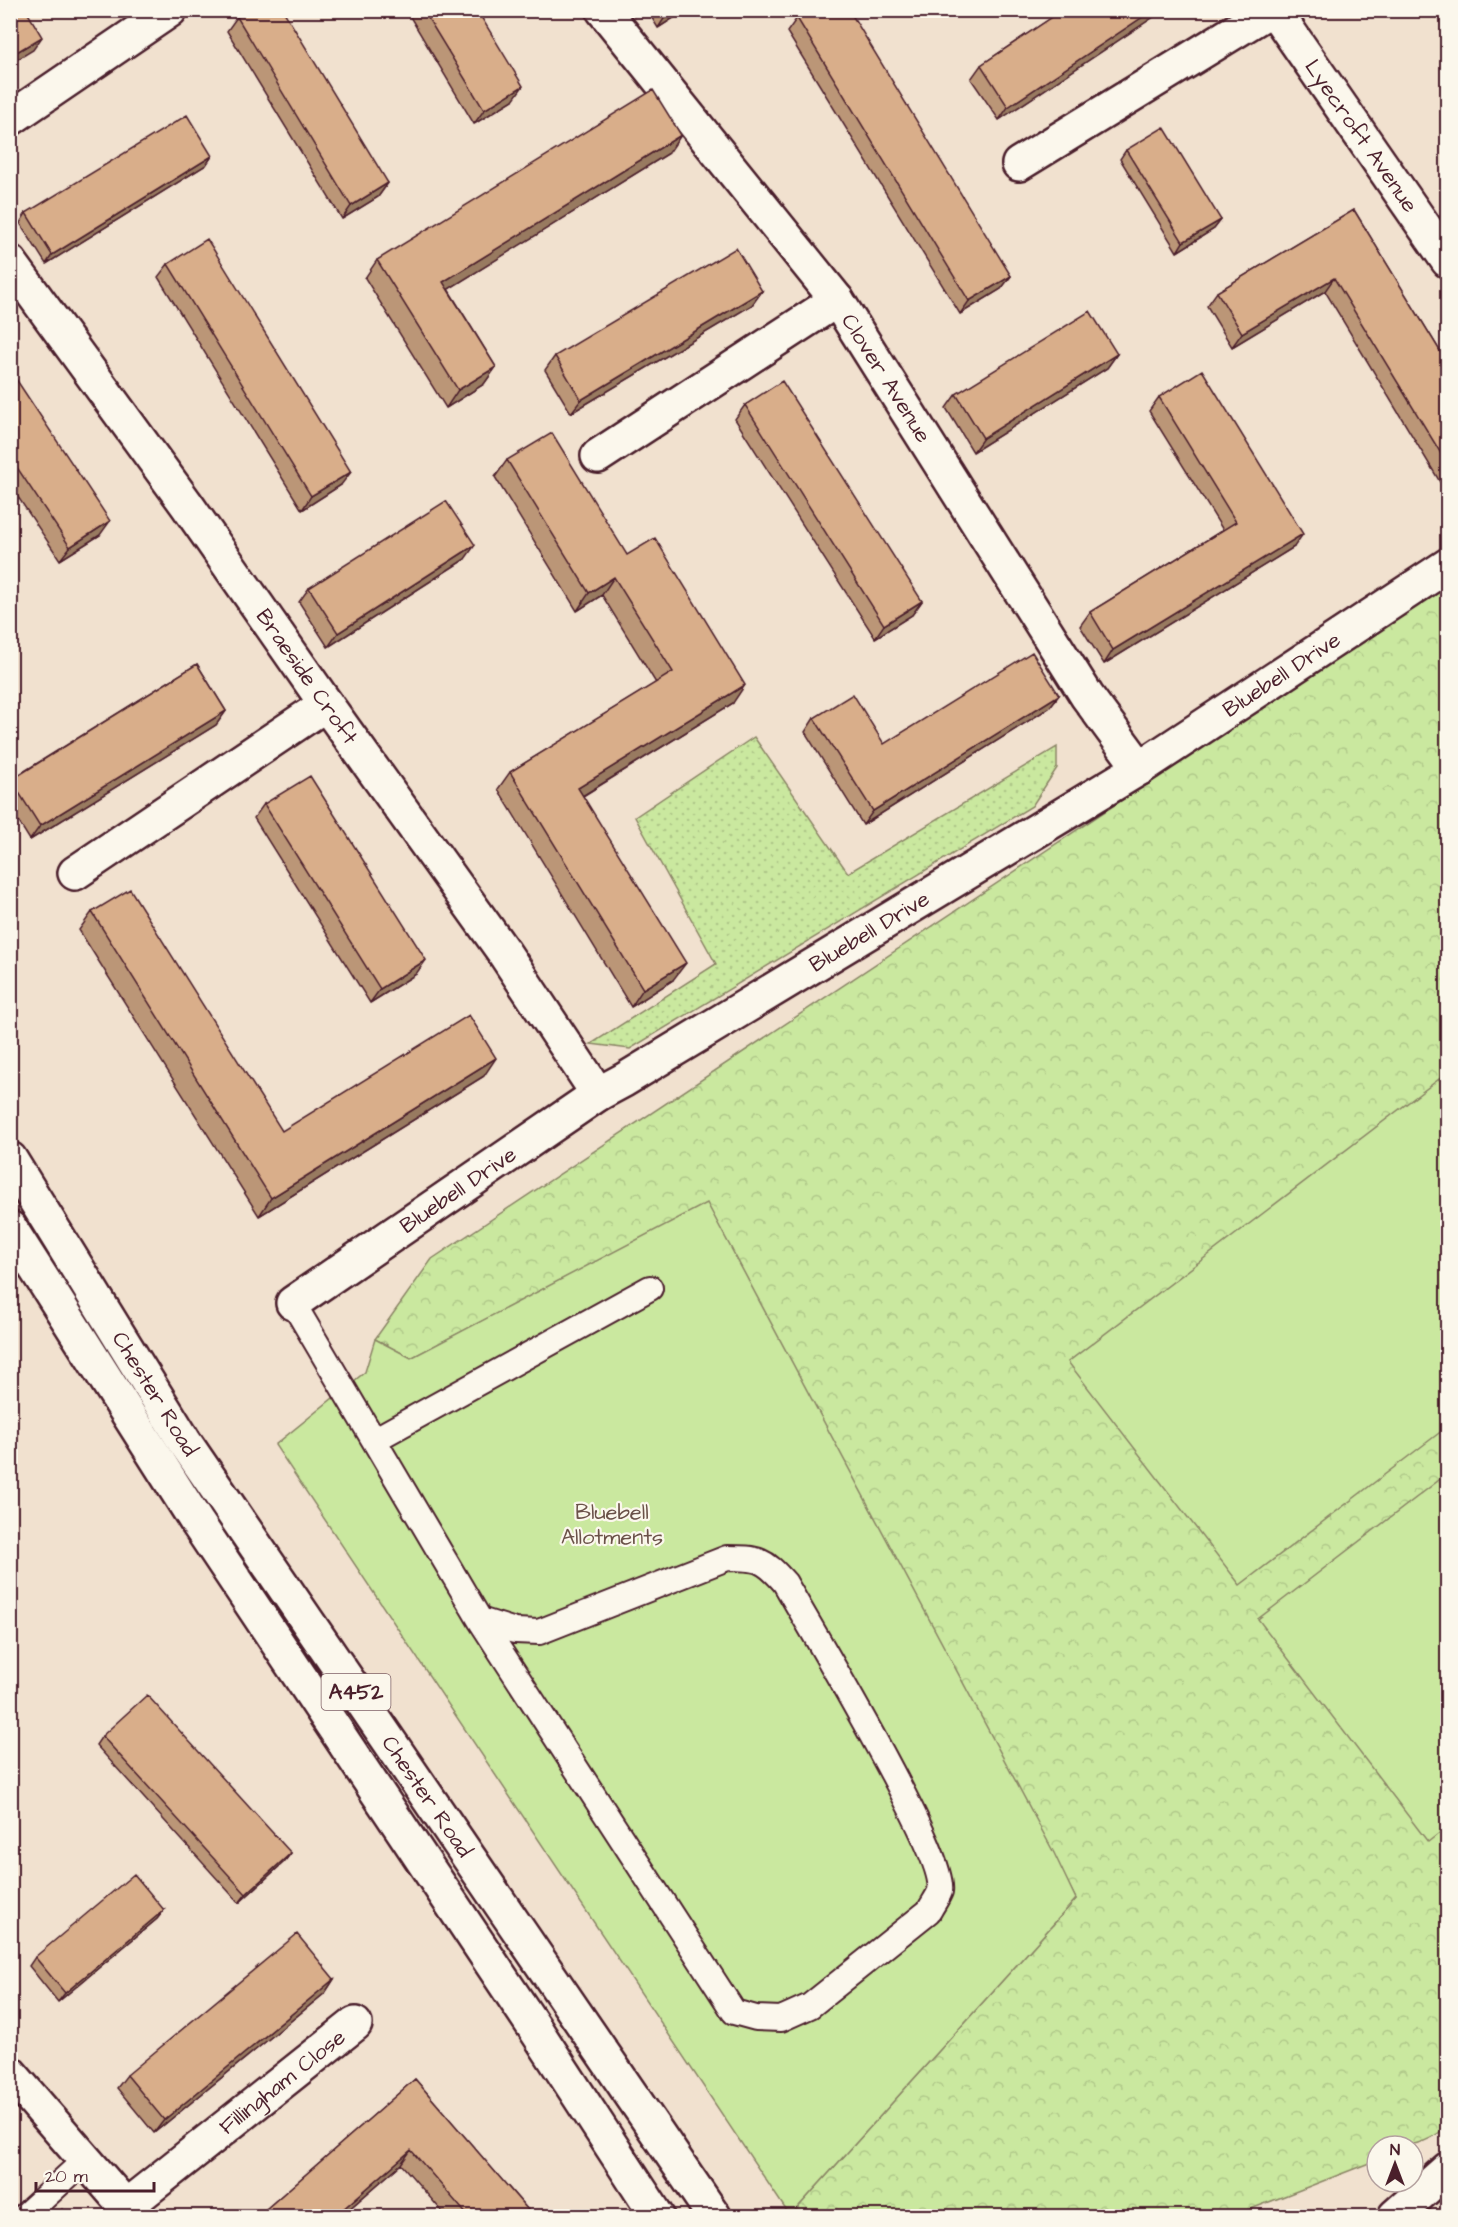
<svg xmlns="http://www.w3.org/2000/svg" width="1458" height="2227" font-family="'Architects Daughter',sans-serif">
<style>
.grass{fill:url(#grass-dots);stroke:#8a8465;stroke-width:1.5}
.forest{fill:url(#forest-crowns);stroke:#8a8465;stroke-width:1.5}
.garden{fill:#cae89f;stroke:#8a8465;stroke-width:1.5}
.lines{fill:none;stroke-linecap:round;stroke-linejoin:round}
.lane-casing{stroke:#4a1f2b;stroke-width:28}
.street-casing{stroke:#4a1f2b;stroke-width:38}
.secondary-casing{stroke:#4a1f2b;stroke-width:38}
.highway-casing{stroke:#4a1f2b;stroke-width:38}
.lane{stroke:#fbf7ec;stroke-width:24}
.street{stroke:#fbf7ec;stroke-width:33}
.secondary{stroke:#fbf7ec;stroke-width:33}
.highway{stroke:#fbf7ec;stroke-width:33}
.wall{fill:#bb9677;stroke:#4a1f2b;stroke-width:1.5}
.shaded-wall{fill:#987a61;stroke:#4a1f2b;stroke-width:1.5}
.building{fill:#d9ae8a;stroke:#4a1f2b;stroke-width:1.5}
.labels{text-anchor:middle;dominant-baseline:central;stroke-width:4.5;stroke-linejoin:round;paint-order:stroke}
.shield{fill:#fbf7ec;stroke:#7f6065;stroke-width:1.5}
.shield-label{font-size:21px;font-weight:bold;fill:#4a1f2b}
.street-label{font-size:22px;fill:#4a1f2b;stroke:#fbf7ec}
.park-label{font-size:22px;fill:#6a5148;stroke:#fbf7ec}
</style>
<defs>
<pattern id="grass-dots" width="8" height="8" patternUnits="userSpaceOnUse" patternTransform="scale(1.5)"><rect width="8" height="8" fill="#cae89f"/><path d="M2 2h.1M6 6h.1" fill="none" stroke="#afc789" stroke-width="1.8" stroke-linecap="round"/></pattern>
<pattern id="forest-crowns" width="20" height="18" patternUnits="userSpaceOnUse" patternTransform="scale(1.5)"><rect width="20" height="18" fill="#cae89f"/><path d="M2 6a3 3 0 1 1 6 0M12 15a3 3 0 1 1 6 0" fill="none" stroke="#afc789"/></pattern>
</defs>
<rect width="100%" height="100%" fill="#f1e1cf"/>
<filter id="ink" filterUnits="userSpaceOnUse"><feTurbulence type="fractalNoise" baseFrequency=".0167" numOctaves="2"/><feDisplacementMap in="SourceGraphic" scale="12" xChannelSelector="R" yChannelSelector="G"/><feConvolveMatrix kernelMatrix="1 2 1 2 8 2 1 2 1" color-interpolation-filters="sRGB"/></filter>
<g filter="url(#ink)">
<path class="grass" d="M 754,737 L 848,873 L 1057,747 L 1057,768 L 1032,806 L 630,1049 L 591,1044 L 716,964 L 635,817 Z"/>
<path class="forest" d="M 1447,587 L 1447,2126 C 1425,2147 1406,2146 1377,2146 L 1377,2160 L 1233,2216 L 790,2216 L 1076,1899 L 707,1204 L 411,1358 L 375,1339 L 432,1259 L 1349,649 Z"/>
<path class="garden" d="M 1447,1073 L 1447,1427 L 1240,1585 L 1068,1362 Z
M 707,1203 L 1054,1853 L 1076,1899 L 790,2216 L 275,1445 L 365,1372 L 375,1339 L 411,1358 Z
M 1447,1474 L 1447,1827 L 1428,1842 L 1258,1619 Z"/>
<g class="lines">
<defs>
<path id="lane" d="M 293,1303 L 480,1620 L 734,2012 L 756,2018 L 781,2019 L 810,2006 L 929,1911 C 932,1905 938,1897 940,1891 C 947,1854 811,1629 785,1583 C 764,1559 759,1558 727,1558 L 539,1632 L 515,1631 L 480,1620
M 374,1440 L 650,1288
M 24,2216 L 84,2161"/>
<g id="street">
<path id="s1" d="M 603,10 L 837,300 L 1087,696 L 1140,768"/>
<path id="s2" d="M 1274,10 L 1448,261"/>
<path d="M 10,119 L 170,10"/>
<path d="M 1019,164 L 1270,10"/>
<path id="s3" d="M 10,262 L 187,505 L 326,704 L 503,951 L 598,1094"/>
<path d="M 598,456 L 837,300"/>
<path d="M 75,873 L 326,704"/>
<path id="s4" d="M 293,1303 L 598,1094 L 624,1080 L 1140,768 L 1448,565"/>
<path d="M 10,2073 L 134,2216"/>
<path id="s5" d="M 125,2207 L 355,2024"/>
</g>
<path id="secondary" d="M 1395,2216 L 1448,2169"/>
<g id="highway">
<path id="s6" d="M 10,1159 L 184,1441 L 714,2216"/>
<path d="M 10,1228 L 198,1524 L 534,2027 L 657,2216"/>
</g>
</defs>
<use href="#lane" class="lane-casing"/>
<use href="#street" class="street-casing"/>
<use href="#secondary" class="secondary-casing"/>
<use href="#highway" class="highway-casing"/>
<use href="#lane" class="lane"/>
<use href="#street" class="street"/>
<use href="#secondary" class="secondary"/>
<use href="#highway" class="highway"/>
</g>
<path class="wall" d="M 406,10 L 477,10 L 513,100 L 474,124 Z
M 647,10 L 686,10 L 658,28 Z
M 1063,10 L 1164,10 L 999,120 L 971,79 L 981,65 Z
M 237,17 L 388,183 L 378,197 L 342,219 L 227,31 Z
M 797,18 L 1011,276 L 1001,289 L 960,314 L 787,32 Z
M 1126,150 L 1221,220 L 1214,229 L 1177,252 L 1120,159 Z
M 669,153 L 448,289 L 496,367 L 484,384 L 446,408 L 365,278 L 377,260 Z
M 212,156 L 206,165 L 46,264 L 20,223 L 26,213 Z
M 1354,210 L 1448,364 L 1448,492 L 1446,492 L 1325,291 L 1232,347 L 1207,306 L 1217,292 Z
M 168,264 L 341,485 L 302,510 L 158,277 Z
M 762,291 L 752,305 L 571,413 L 545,370 L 555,356 Z
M 1117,354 L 1107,368 L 973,452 L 946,408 L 956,394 Z
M 10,370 L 100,535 L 60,560 L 10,485 Z
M 1159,397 L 1294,547 L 1104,664 L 1080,626 L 1090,612 L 1223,530 L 1149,411 Z
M 745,405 L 922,601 L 912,615 L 875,638 L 735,419 Z
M 507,460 L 627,555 L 733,703 L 583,796 L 673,980 L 631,1007 L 498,789 L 510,772 L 656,683 L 602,595 L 577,611 L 495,477 Z
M 465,559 L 328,647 L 299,602 L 309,588 Z
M 197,664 L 226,711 L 216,725 L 30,840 L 10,808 L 10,780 Z
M 1059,695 L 1049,708 L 863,825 L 805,732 L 814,718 L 884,744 Z
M 264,804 L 416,974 L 370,1003 L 254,818 Z
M 92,912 L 282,1131 L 484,1076 L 259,1216 L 79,930 Z
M 102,1736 L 291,1853 L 284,1862 L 239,1903 L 96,1745 Z
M 164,1910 L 157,1919 L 58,2002 L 29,1966 L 35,1957 Z
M 334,1979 L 325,1993 L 154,2133 L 117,2088 L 127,2075 Z
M 415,2079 L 534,2217 L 447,2217 L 401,2164 L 340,2217 L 257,2217 Z"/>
<path class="shaded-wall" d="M 673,10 L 686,10 L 658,28 L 667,14 Z
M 1153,10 L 1164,10 L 999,120 L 1008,107 Z
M 42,37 L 33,50 L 10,64 L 10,56 Z
M 523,86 L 513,100 L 474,124 L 484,110 Z
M 681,135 L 669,153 L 431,300 L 443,282 Z
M 212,156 L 206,165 L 46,264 L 52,255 Z
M 388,183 L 378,197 L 342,219 L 351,206 Z
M 1221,220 L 1214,229 L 1177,252 L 1183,242 Z
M 1011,276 L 1001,289 L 960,314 L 969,301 Z
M 1334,278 L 1325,291 L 1232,347 L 1242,333 Z
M 762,291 L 752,305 L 571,413 L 581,400 Z
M 1117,354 L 1107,368 L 973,452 L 983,438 Z
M 496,367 L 484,384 L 446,408 L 458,390 Z
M 351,472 L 341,485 L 302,510 L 311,496 Z
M 110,521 L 100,535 L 60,560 L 70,547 Z
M 1303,534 L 1294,547 L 1104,664 L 1113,650 Z
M 475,545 L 465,559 L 328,647 L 338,633 Z
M 614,577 L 602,595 L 577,611 L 589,593 Z
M 922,601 L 912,615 L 875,638 L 884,625 Z
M 745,685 L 733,703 L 566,806 L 578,788 Z
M 1059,695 L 1049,708 L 863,825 L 873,811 Z
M 226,711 L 216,725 L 30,840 L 40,826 Z
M 426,960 L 416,974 L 370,1003 L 380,989 Z
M 686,963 L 673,980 L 631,1007 L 643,989 Z
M 496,1058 L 484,1076 L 259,1216 L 271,1198 Z
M 291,1853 L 284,1862 L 239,1903 L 246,1894 Z
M 164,1910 L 157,1919 L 58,2002 L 65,1993 Z
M 334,1979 L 325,1993 L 154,2133 L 164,2120 Z
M 411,2150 L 401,2164 L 340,2217 L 334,2217 Z"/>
<path class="building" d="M 10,10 L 26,10 L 42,37 L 10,56 Z
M 248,10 L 283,10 L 388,183 L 351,206 L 237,17 Z
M 423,10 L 477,10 L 523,86 L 484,110 Z
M 665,10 L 673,10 L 667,14 Z
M 810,10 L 849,10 L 1011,276 L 969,301 L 797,18 Z
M 1063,10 L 1153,10 L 1008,107 L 981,65 Z
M 653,90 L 681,135 L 443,282 L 496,367 L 458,390 L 377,260 Z
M 187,115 L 212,156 L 52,255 L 26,213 Z
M 1164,127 L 1221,220 L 1183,242 L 1126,150 Z
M 1354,210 L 1448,364 L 1448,465 L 1334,278 L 1242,333 L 1217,292 Z
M 207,239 L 351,472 L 311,496 L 168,264 Z
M 736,248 L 762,291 L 581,400 L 555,356 Z
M 1090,311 L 1117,354 L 983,438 L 956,394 Z
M 10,370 L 110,521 L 70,547 L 10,457 Z
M 1202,370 L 1303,534 L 1113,650 L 1090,612 L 1236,522 L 1159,397 Z
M 782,381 L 922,601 L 884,625 L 745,405 Z
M 552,433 L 627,555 L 655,538 L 745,685 L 578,788 L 686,963 L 643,989 L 510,772 L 673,672 L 614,577 L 589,593 L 507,460 Z
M 446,501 L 475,545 L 338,633 L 309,588 Z
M 1032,652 L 1059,695 L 873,811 L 814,718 L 853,694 L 884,744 Z
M 197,664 L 226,711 L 40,826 L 11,780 Z
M 310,776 L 426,960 L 380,989 L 264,804 Z
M 130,889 L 282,1131 L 469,1015 L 496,1058 L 271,1198 L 92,912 Z
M 147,1695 L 291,1853 L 246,1894 L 102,1736 Z
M 134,1874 L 164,1910 L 65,1993 L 35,1957 Z
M 297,1934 L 334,1979 L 164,2120 L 127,2075 Z
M 415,2079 L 534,2217 L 469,2217 L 411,2150 L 334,2217 L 257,2217 Z
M 10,2123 L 14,2128 L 10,2131 Z
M 62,2209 L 69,2217 L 54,2217 Z"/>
</g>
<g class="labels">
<rect class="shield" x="321.5" y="1674" width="69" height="36" rx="4.5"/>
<g class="shield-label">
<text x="356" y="1692">A452</text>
</g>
<g class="street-label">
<text stroke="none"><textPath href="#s2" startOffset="153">Lyecroft Avenue</textPath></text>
<text stroke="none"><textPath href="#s1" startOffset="465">Clover Avenue</textPath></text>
<text stroke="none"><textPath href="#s4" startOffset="1172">Bluebell Drive</textPath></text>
<text stroke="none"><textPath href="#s3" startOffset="510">Braeside Croft</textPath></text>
<text stroke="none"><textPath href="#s4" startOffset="686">Bluebell Drive</textPath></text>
<text stroke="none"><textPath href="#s4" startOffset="200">Bluebell Drive</textPath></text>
<text stroke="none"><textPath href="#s6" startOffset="276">Chester Road</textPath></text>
<text stroke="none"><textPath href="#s6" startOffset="762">Chester Road</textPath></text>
<text stroke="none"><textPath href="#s5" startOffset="201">Fillingham Close</textPath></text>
</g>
<g class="park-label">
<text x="612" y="1512">Bluebell<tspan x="612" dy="25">Allotments</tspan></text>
</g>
</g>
<rect width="1458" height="2227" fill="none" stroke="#fbf7ec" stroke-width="36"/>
<rect x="18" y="18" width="1422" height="2191" fill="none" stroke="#4a1f2b" stroke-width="2" filter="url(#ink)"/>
<g transform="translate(1395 2164)"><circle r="28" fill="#fbf7ec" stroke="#b4a19f" stroke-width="1.5"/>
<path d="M0-4.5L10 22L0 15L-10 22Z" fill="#4a1f2b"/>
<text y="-9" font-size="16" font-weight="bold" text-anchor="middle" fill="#4a1f2b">N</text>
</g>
<path d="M36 2182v9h118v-9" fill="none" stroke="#4a1f2b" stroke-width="3"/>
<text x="45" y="2182" font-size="18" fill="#4a1f2b" stroke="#fbf7ec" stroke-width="4.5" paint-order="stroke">20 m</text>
</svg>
